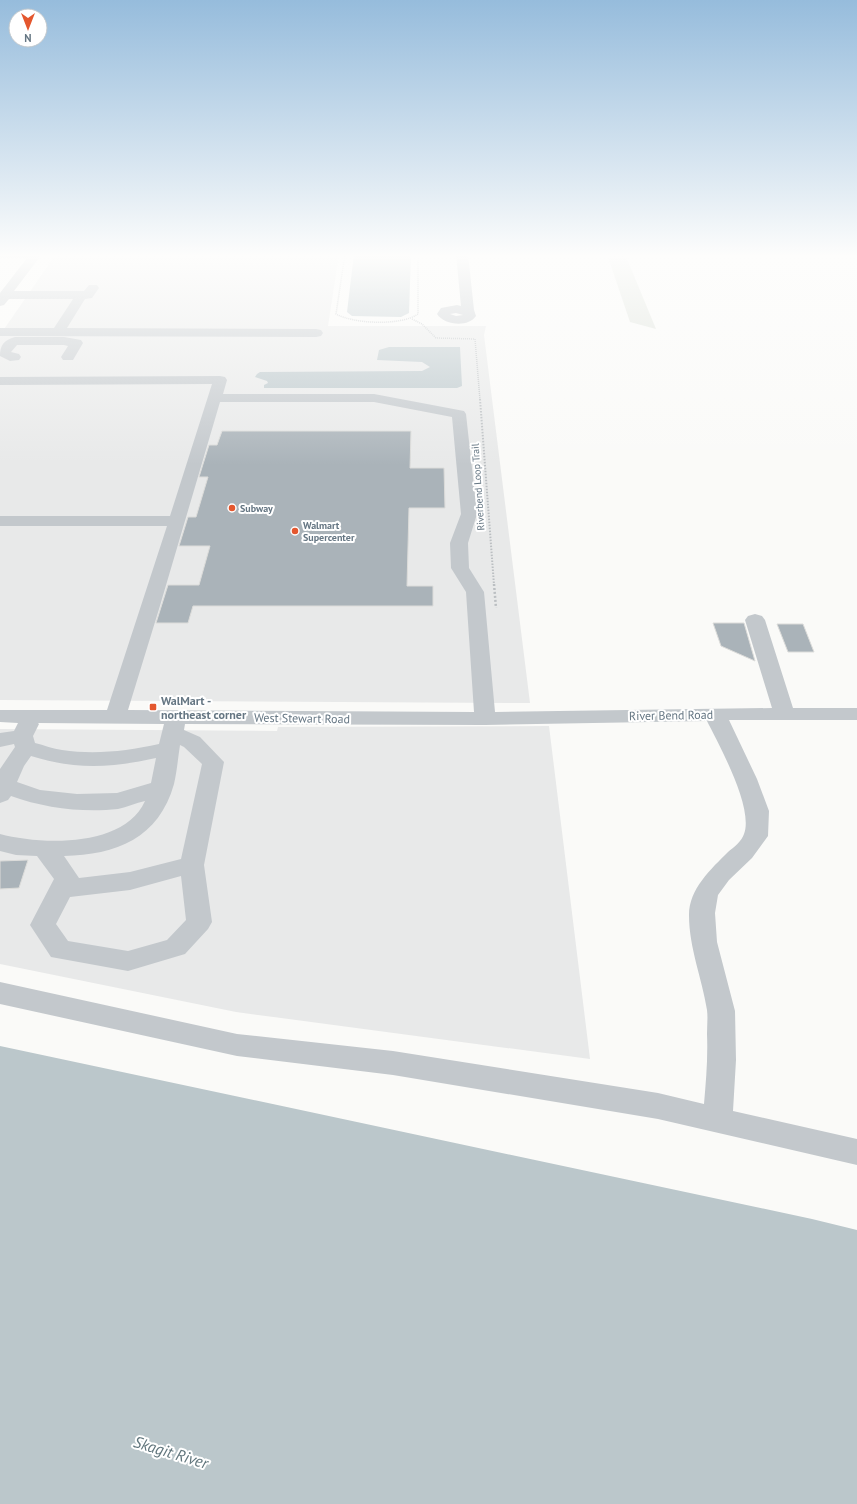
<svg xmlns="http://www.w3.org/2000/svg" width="857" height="1504" font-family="'PT Sans',sans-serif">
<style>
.built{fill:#e8e9e9}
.green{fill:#dadfd7}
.water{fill:#bbc7cb}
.building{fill:#aab3b9;stroke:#dcdcda}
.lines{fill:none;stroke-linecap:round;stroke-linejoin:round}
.path-far2{stroke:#bbbfc2;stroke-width:1.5;stroke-dasharray:1 1;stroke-linecap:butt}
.path-far1{stroke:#bbbfc2;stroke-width:2;stroke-dasharray:1.5 1.5;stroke-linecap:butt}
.path{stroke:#bbbfc2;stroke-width:2.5;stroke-dasharray:2 2;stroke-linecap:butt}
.minor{fill:#c3c8cc;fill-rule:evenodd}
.poi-dot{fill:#e4572e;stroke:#fff;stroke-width:1.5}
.labels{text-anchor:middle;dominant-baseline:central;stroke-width:4;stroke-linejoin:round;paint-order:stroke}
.far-street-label{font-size:10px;fill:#657683;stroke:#fff}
.far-poi-label{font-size:10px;font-weight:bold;fill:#657683;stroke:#fff;text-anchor:start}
.poi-label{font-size:12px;font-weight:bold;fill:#657683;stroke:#fff;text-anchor:start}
.street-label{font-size:12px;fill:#657683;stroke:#fff}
.near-water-label{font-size:16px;font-style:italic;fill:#60757c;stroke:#fff}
</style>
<rect width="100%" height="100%" fill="#fafaf8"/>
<path class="built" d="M 56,254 L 339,254 L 328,326 L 486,326 L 484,335 L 530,703 L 0,700 L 0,335 Z
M 549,726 L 590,1059 L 236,1012 L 0,964 L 0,729 L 277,731 L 278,727 Z"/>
<path class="green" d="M 607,254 L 625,254 L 656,329 L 630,322 Z"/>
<path class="water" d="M 354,254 L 411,254 L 409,313 L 401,317 L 352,316 L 347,312 Z
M 389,347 L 460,347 L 462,386 L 457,388 L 264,388 L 264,385 L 268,383 L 267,381 L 255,377 L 257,374 L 260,372 L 422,371 L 430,367 L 422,362 L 377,360 L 379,350 Z
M 0,1046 L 812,1219 L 857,1230 L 857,1504 L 0,1504 Z"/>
<path class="building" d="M 222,431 L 411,431 L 410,468 L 444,468 L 445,508 L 409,508 L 407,586 L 433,586 L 433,606 L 193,606 L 188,623 L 156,623 L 168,585 L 199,585 L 210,546 L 179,546 L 188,517 L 196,517 L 208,477 L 199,477 L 209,445 L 217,445 Z
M 713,623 L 744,623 L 755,661 L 721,646 Z
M 777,624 L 803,624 L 814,652 L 788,652 Z
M 28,860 L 19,888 L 0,889 L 0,861 Z"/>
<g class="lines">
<path class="path-far2" d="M 61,254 L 81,254
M 345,254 L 336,314 C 354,324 401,326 418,314 L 418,254
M 412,319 L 422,324 L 436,338 L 475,339 L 480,400"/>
<path class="path-far1" d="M 480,399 L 494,585"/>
<path class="path" d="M 494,584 L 496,608"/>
<path class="minor" d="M 0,254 L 42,254 L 14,291 L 84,291 L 89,285 L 97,285 L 99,288 L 92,298 L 85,299 L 67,328 L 316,329 L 321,330 L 323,333 L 321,336 L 316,337 L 0,336 L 0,328 L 54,328 L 73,299 L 9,299 L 4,305 L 0,306 L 0,293 L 27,258 L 0,258 Z
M 456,254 L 468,254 L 474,310 L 476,316 C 468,328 444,325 437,314 L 441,308 L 457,305 L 461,306 ZM 456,313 L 463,315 L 456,316 L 450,314 Z
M 15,337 L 64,337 L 81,340 L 83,343 L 73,360 L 63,360 L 61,357 L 68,346 L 64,345 L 17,345 L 11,352 L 19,354 L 21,357 L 19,360 L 10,361 L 0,356 C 0,345 4,340 15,337 Z
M 220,376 L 225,377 L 227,380 L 223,394 L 374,394 L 464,411 L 466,414 L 477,514 L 468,543 L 469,568 L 484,592 L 495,712 L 772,708 L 745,620 L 748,616 L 755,614 L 762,616 L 765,620 L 793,708 L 857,708 L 857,720 L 729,720 L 757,779 L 769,811 L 768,836 L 752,858 L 729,880 L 718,895 L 715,913 L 717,942 L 735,1011 L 736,1060 L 733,1111 L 857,1139 L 857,1165 L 658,1119 L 393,1075 L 237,1056 L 0,1004 L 0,982 L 237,1034 L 393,1051 L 658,1093 L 704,1104 C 706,1081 708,1058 707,1034 C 707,1026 708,1018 707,1010 C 702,978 689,948 689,915 C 689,889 711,869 728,852 C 733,848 742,841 744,834 C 754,808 719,745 707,721 L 485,725 L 185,724 L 184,730 L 200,737 L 224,762 L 204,865 L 212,922 L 208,929 L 185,954 L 128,971 L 51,957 L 30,925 L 54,879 L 37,856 L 16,855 L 0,851 L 0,834 C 41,845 124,848 145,801 C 136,803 127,807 118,809 C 83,813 44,808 11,796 L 8,800 L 0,803 L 0,769 L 15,747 L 14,744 L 0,747 L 0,733 L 14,731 L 18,723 L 0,722 L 0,710 L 107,710 L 167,526 L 0,526 L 0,516 L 170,516 L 212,384 L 0,385 L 0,377 ZM 220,402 L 374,402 L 452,417 L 461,514 L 450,543 L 451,568 L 466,592 L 474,712 L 128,710 L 159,609 ZM 38,723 L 164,724 L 159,744 C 127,751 95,755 62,750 C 53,749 44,745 35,743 L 33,736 L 39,724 ZM 180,745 L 184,747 L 202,764 L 181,859 L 130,872 L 79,878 L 64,856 C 116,855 159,838 174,784 C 177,771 178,758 180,745 ZM 31,756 C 75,770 111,768 156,758 L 151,783 L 117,793 L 77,794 L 40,790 L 17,782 L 24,766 ZM 181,876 L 186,920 L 167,940 L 128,951 L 68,941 L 56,924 L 70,897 L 130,890 Z"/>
</g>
<linearGradient id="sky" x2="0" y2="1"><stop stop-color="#96bcdc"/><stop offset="0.55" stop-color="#fdfdfc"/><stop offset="1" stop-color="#fdfdfc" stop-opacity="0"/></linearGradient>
<rect width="857" height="465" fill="url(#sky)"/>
<g class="poi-dot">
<circle cx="232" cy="508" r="4"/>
<circle cx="295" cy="531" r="4"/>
<rect x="149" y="703" width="8" height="8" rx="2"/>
</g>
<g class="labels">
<g class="far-street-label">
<text transform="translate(478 487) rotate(-94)">Riverbend Loop Trail</text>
</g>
<g class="far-poi-label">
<text x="240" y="508">Subway</text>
<text x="303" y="525">Walmart<tspan x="303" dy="12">Supercenter</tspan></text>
</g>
<g class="poi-label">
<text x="161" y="700">WalMart -<tspan x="161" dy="14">northeast corner</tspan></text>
</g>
<g class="street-label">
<text transform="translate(671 715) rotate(-1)">River Bend Road</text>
<text transform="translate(302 718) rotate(1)">West Stewart Road</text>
</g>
<g class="near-water-label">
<text transform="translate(171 1452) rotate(17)">Skagit River</text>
</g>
</g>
<g transform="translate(28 28) rotate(180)"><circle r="19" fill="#ffffff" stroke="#c1c8cd"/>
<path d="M0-3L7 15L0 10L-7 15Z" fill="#e4572e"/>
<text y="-6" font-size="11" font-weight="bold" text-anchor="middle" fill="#657683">N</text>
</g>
</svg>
